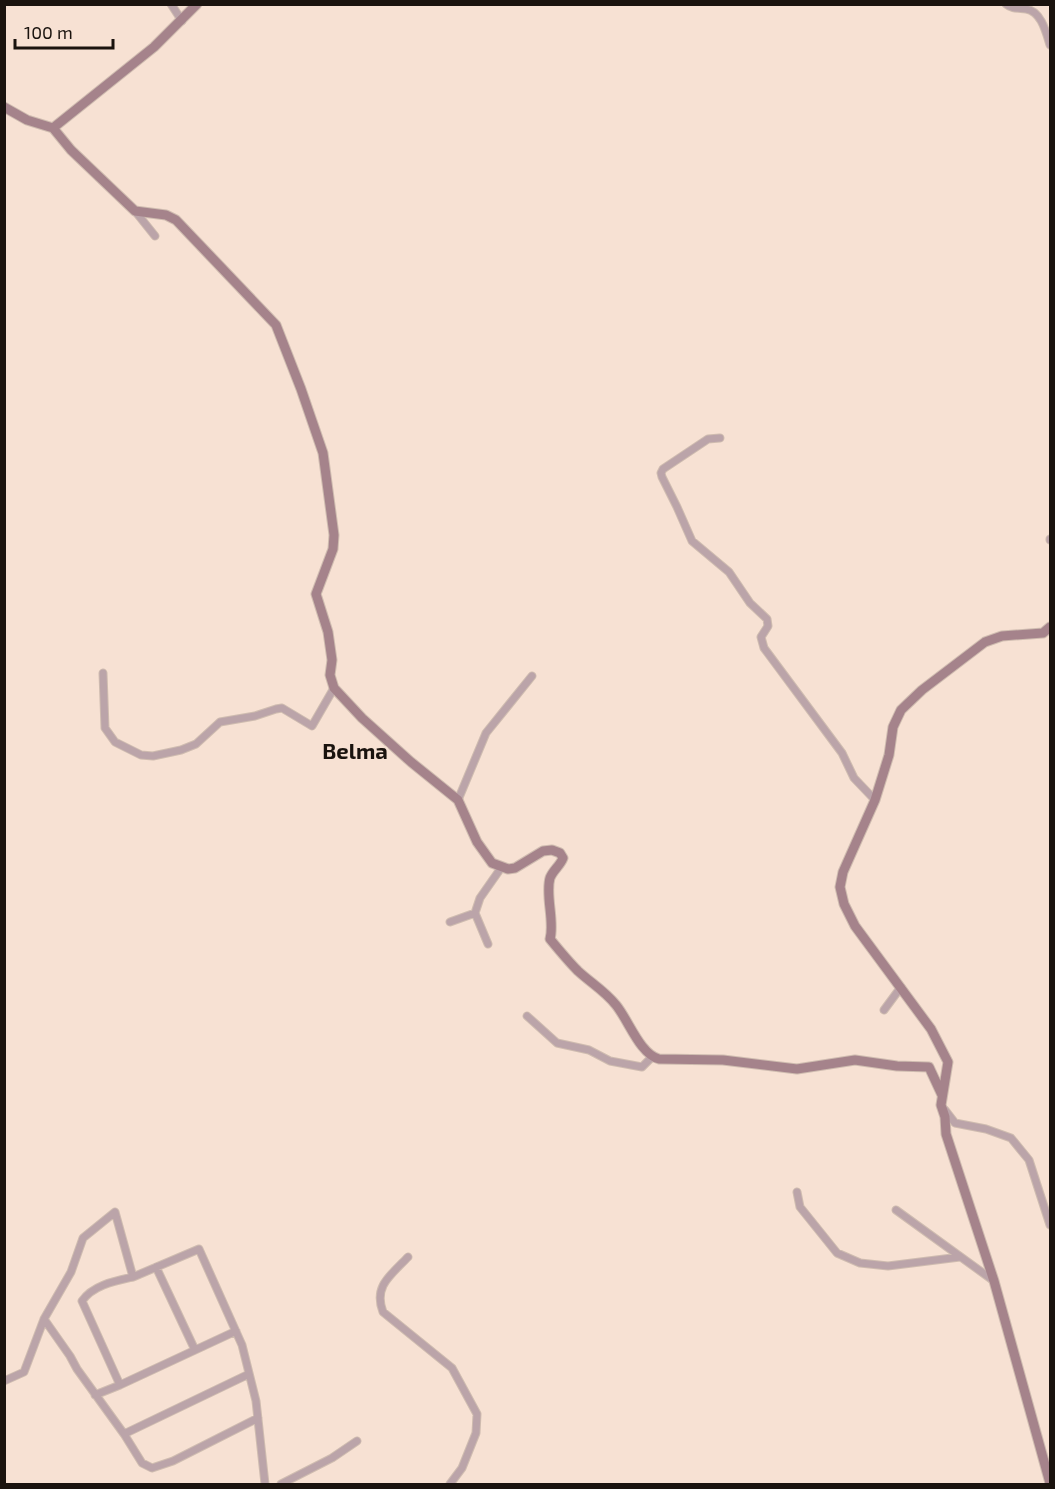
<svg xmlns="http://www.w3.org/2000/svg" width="1055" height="1489" font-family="'Exo 2',sans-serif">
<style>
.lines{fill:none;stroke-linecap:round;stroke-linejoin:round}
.street-casing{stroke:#cfbcb0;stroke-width:9}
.secondary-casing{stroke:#cfbcb0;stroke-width:11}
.street{stroke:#bba4a9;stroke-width:7}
.secondary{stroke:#a5838b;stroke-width:9}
.labels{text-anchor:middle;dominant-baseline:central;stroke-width:4.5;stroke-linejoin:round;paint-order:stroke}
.quarter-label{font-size:22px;font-weight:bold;fill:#1a130e;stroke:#f7e1d3}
</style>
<rect width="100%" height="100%" fill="#f7e1d3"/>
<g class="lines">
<defs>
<path id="street" d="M 171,4 L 182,21
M 1006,4 C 1012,9 1018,8 1026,9 C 1041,11 1046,32 1050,45
M 135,211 L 155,236
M 720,438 L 708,439 L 663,469 L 661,473 L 662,477 L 677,507 L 692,541 L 729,572 L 750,603 L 767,619 L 768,626 L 761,637 L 764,648 L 842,753 L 854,778 L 875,800
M 1050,539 L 1050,540
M 103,673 L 105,728 L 115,742 L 141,755 L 153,756 L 181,750 L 196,744 L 220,722 L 255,716 L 276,709 L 282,708 L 312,726 L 334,688
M 458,800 L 486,733 L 532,676
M 450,922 L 475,913
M 488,944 L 475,913 L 480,898 L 501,868
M 884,1010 L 901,987
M 527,1016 L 557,1043 L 589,1050 L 610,1061 L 642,1067 L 652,1057
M 945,1110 L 955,1123 L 986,1129 L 1011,1138 L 1029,1160 L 1050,1225
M 797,1192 L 800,1207 L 837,1253 L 860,1263 L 888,1266 L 960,1257
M 896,1210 L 994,1281
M 408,1257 C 391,1275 373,1286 383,1312 L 452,1368 L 477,1414 L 476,1433 L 462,1468 L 450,1484
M 156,1267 L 195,1350
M 44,1319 L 70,1356 L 77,1369 L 124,1434 L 142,1463 L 152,1468 L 173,1461 L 258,1418
M 4,1381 L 24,1372 L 44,1319 L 71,1272 L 83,1238 L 115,1212 L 133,1277 L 199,1249 L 242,1345 L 256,1401 L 265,1484
M 120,1385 L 82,1301 C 93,1285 115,1281 133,1277
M 95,1395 L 120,1385 L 236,1331
M 124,1434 L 249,1374
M 281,1484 L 332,1458 L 357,1441"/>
<path id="secondary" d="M 4,107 L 27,120 L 53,128 L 154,47 L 197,4
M 53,128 L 71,150 L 135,211 L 166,215 L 176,220 L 276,325 L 301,389 L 323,453 L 334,535 L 333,549 L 316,594 L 328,632 L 332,660 L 330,675 L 334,688 L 362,718 L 411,762 L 458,800 L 477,842 L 492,863 L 508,869 L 515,868 L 543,851 L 552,850 L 560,853 L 563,858 C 560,866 553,870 550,878 C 545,895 555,922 550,939 C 559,950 568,961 578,971 C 591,983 605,991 616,1005 C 629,1021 640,1054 659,1059 L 723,1060 L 797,1069 L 855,1060 L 897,1066 L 929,1067 L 942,1095
M 1050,627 L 1043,633 L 1002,636 L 985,642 L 922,690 L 901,710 L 893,727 L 889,755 L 875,800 L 843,872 L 840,887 L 844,904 L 855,926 L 931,1029 L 948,1062 L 941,1105 L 945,1117 L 946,1134 L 994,1281 L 1050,1483"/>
</defs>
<use href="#street" class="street-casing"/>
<use href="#secondary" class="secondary-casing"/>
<use href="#street" class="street"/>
<use href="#secondary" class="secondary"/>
</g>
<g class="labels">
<g class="quarter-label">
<text x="355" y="750">Belma</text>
</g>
</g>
<rect width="1055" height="1489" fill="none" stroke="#1a130e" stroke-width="12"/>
<path d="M15 39v9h98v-9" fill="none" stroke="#1a130e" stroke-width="3"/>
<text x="24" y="39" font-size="18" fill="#1a130e" stroke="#f7e1d3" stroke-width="4.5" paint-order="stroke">100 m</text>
</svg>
